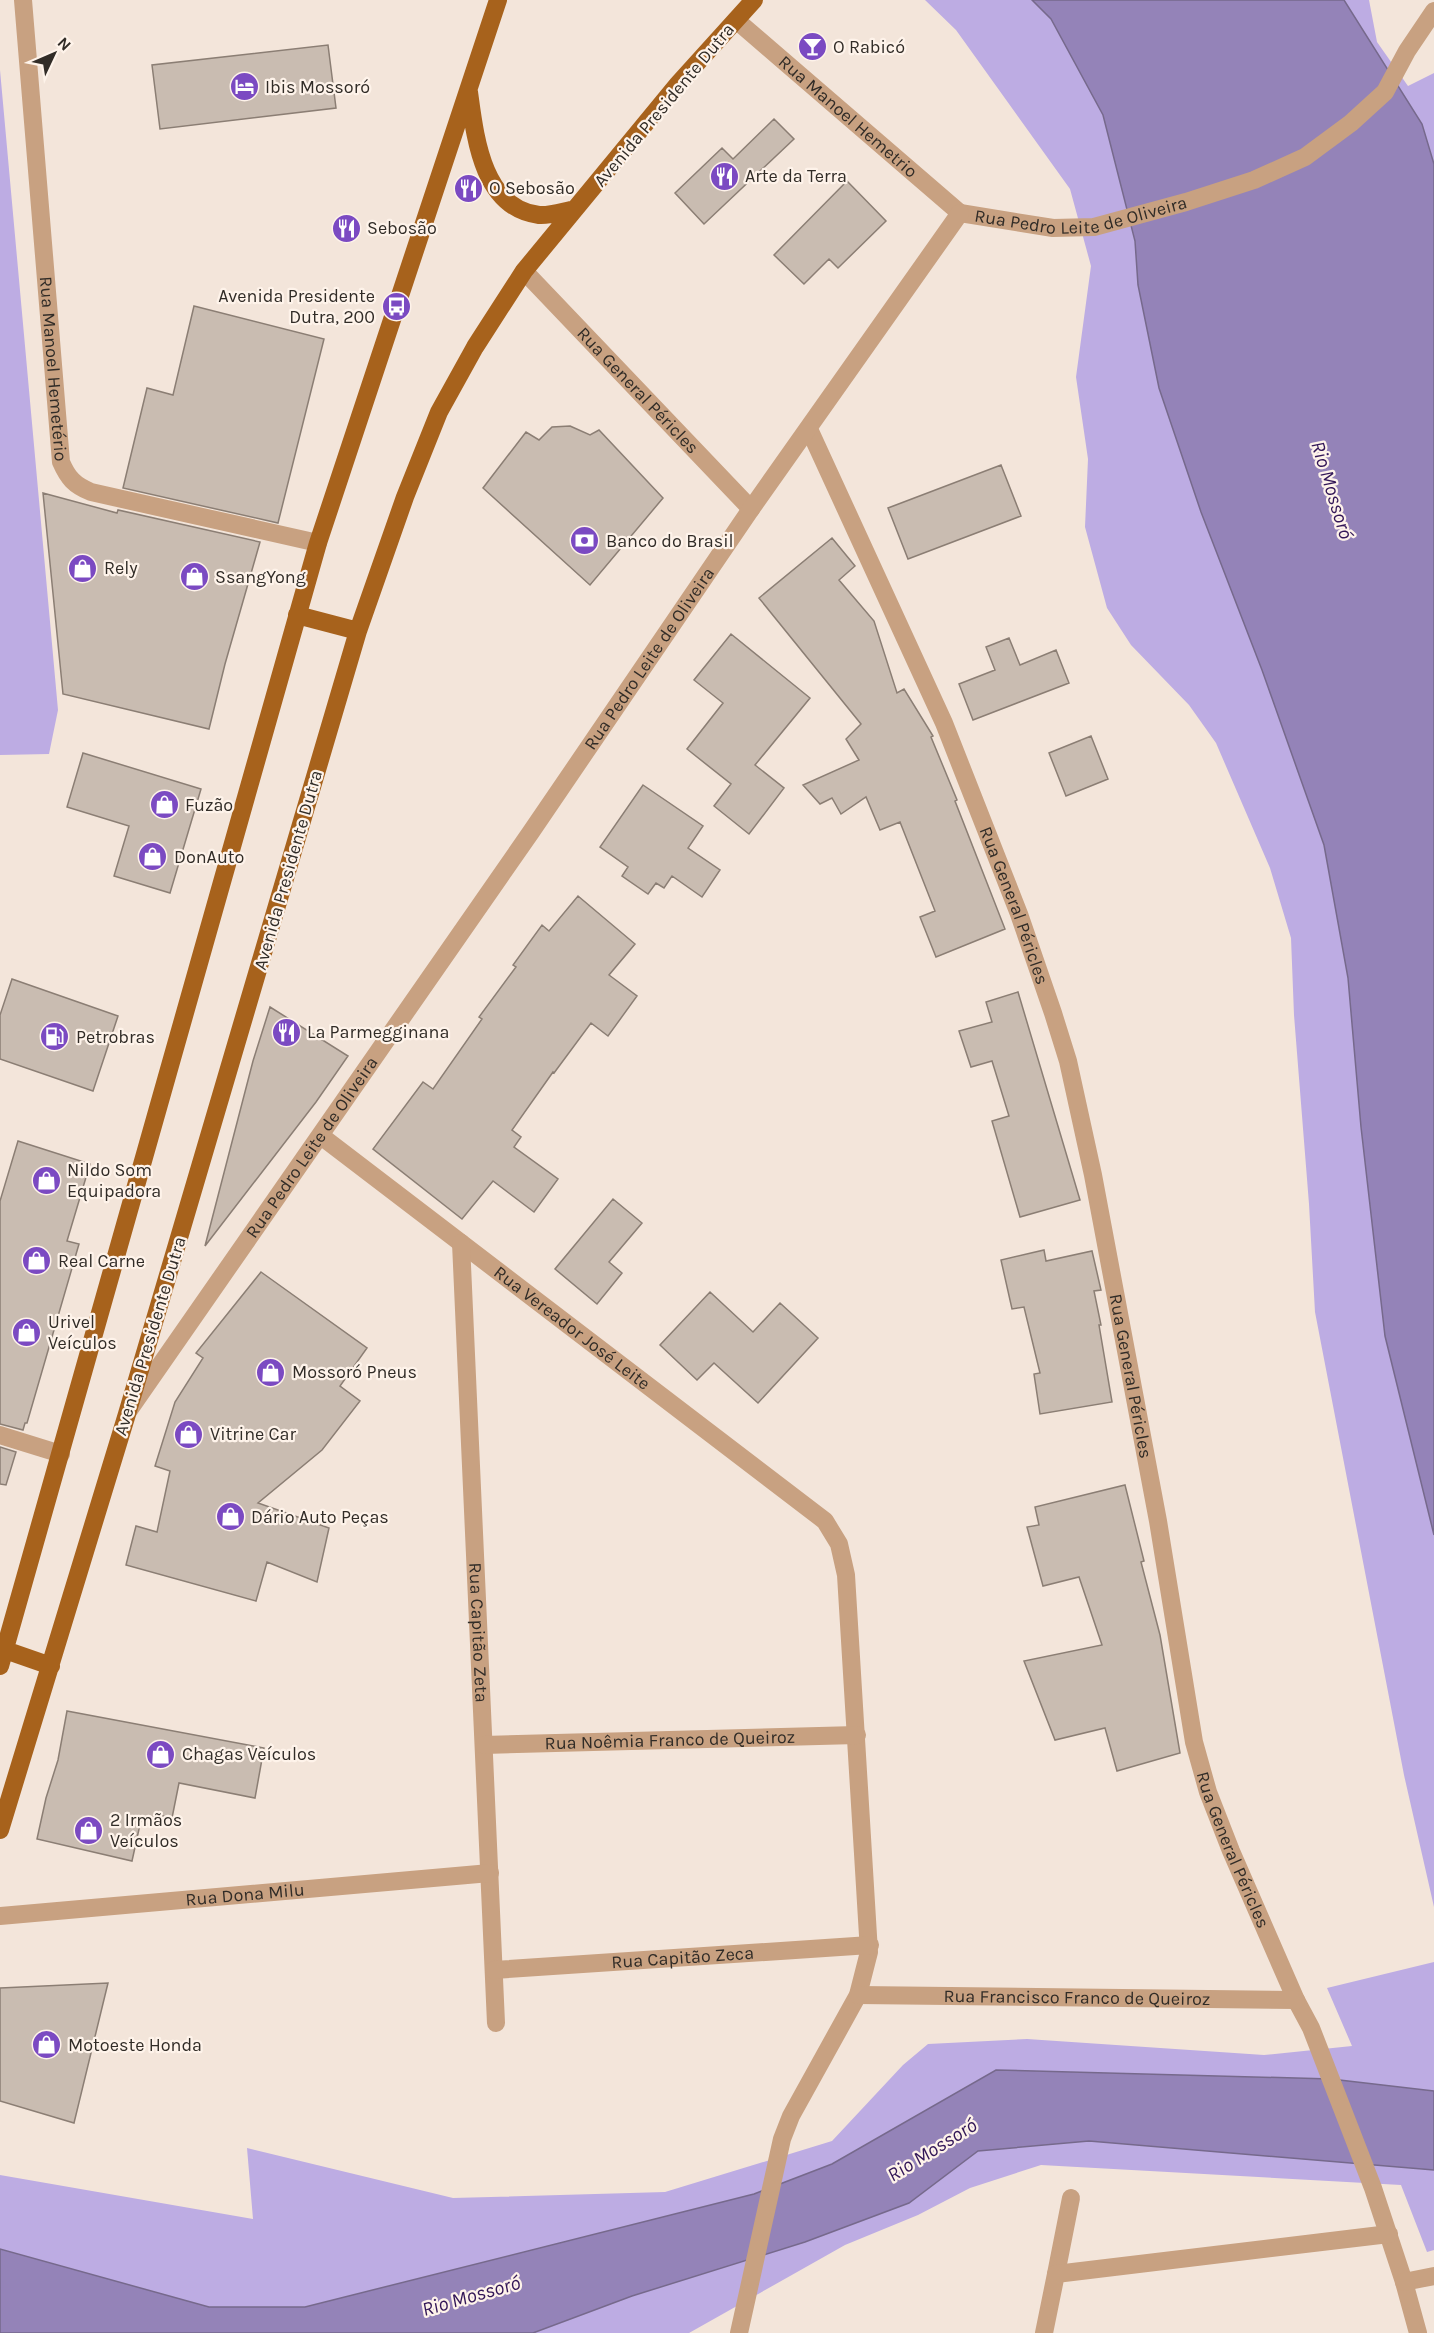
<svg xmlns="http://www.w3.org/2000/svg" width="1434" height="2333" font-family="Karla,sans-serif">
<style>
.green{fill:#bdace3}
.water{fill:#9483b8;stroke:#76698c;stroke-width:1.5}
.building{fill:#c9bcb1;stroke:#8b7e74;stroke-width:1.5}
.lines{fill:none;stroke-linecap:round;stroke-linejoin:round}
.minor{stroke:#c8a181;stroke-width:18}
.major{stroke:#a7621c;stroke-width:18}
.labels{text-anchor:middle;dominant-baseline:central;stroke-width:4.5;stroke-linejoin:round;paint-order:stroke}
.poi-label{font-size:18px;fill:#312c27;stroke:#fef3ea;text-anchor:start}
.street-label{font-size:18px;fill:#312c27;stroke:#fef3ea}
.water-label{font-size:20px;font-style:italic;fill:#321657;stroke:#fef3ea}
</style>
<rect width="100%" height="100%" fill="#f3e5da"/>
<path class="green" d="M 925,0 L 1032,0 L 1051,19 L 1103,115 L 1135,241 L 1138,285 L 1159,388 L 1201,512 L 1262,670 L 1324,845 L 1348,978 L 1361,1127 L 1385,1336 L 1434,1535 L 1434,1907 L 1404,1775 L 1315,1312 L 1309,1204 L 1294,1015 L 1291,938 L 1270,868 L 1216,743 L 1189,705 L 1131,645 L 1107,608 L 1085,527 L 1088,459 L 1076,377 L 1091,266 L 1070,189 L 956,30 Z
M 1344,0 L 1369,0 L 1377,42 L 1408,86 L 1434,73 L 1434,164 L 1422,124 Z
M 0,70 L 58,710 L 49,754 L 0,755 Z
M 1434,1962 L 1434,2091 L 1331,2079 L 996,2070 L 832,2164 L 754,2194 L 305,2307 L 209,2307 L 0,2249 L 0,2175 L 253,2219 L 247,2148 L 453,2198 L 665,2192 L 832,2141 L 903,2065 L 928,2044 L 1027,2039 L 1264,2055 L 1352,2046 L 1327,1988 Z
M 1089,2141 L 1434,2170 L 1434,2250 L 1427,2252 L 1401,2185 L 1041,2165 L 970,2188 L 918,2215 L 845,2245 L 689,2333 L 533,2333 L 632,2296 L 805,2242 L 909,2203 L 978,2151 Z"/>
<path class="water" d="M 1032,0 L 1344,0 L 1422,124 L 1434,164 L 1434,1535 L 1385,1336 L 1361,1127 L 1348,978 L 1324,845 L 1262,670 L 1201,512 L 1159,388 L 1138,285 L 1135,241 L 1103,115 L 1051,19 Z
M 996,2070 L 1331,2079 L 1434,2091 L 1434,2170 L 1089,2141 L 978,2151 L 909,2203 L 805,2242 L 632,2296 L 533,2333 L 0,2333 L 0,2249 L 209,2307 L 305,2307 L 754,2194 L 832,2164 Z"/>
<path class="building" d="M 328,45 L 336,108 L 160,129 L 152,65 Z
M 774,119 L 794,139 L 704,224 L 675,193 L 722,148 L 733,159 Z
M 847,181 L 886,221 L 838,268 L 829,259 L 804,284 L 774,255 Z
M 194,306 L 324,339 L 278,523 L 123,488 L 147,388 L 173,395 Z
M 570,426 L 590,435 L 599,430 L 663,498 L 590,585 L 483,488 L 526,432 L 539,440 L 552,427 Z
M 1001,465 L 1021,516 L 908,559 L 888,508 Z
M 43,493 L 117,513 L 118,510 L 260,542 L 225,664 L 209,729 L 63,694 Z
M 832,538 L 855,566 L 839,580 L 874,621 L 897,693 L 904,689 L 933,736 L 931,737 L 957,800 L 955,801 L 1005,929 L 936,957 L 920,917 L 935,911 L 900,822 L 880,830 L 866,797 L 841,814 L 832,798 L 820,804 L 803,785 L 859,760 L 846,739 L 861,724 L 759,598 Z
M 731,634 L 810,698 L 755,765 L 784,788 L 749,834 L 714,806 L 731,784 L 687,749 L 723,703 L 694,680 Z
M 1009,638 L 1020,665 L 1056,650 L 1069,683 L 973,720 L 959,684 L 995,670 L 986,647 Z
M 1091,736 L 1108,779 L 1066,796 L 1049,753 Z
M 83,753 L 201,789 L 170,893 L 114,876 L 129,826 L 67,807 Z
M 643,785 L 703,826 L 688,848 L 720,870 L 702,897 L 672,876 L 664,888 L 656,883 L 648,894 L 622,876 L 628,867 L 600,847 Z
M 578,896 L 635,944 L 609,975 L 637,996 L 608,1036 L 591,1023 L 554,1073 L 553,1072 L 512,1130 L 521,1137 L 514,1147 L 558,1179 L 534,1212 L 493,1181 L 462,1219 L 373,1149 L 423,1082 L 433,1089 L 482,1019 L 479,1017 L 516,967 L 513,965 L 542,925 L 549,931 Z
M 12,979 L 118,1016 L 93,1091 L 0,1059 L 0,1015 Z
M 1018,992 L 1080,1200 L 1020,1217 L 992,1121 L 1009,1116 L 992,1061 L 971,1067 L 959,1031 L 992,1022 L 986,1002 Z
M 270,1007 L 348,1056 L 316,1102 L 205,1246 L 253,1061 Z
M 18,1141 L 90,1164 L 67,1241 L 79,1244 L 27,1423 L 25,1423 L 23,1430 L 0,1424 L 0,1201 Z
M 613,1199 L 642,1223 L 609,1262 L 622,1273 L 597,1304 L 555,1269 Z
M 1044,1250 L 1046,1261 L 1092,1251 L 1101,1290 L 1094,1291 L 1101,1325 L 1099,1325 L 1112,1402 L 1040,1414 L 1034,1374 L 1040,1373 L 1024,1307 L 1012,1309 L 1001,1260 Z
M 261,1272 L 367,1348 L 340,1386 L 360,1401 L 322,1450 L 258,1503 L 329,1528 L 317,1582 L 267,1562 L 256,1601 L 126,1565 L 136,1526 L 157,1532 L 170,1471 L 155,1466 L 175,1402 L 203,1358 L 196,1353 Z
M 710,1292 L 753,1332 L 780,1303 L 818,1338 L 758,1403 L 714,1363 L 697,1380 L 660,1345 Z
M 0,1447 L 16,1452 L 6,1485 L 0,1484 Z
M 1125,1485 L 1144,1561 L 1141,1562 L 1160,1635 L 1180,1753 L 1117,1771 L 1105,1728 L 1055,1740 L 1024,1661 L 1102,1645 L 1079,1577 L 1043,1586 L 1027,1527 L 1039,1525 L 1035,1507 Z
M 67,1711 L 264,1748 L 255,1798 L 179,1783 L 172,1818 L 154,1814 L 152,1827 L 141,1820 L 132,1861 L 37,1839 L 46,1798 L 58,1760 Z
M 108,1983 L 74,2123 L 0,2101 L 0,1988 Z"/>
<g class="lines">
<g class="minor">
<path id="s1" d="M 23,0 L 61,462 C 68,478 74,485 91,492 L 318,543"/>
<path id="s2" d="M 736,20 L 960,213"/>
<path id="s3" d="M 960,213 L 1053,228 L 1094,227 L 1186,202 L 1254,180 L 1305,157 L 1351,123 L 1385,92 L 1407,51 L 1434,11"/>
<path id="s4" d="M 524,271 L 751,509"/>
<path id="s5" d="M 809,429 L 944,723 L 1019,914 L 1053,1013 L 1068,1061 L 1093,1175 L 1158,1521 L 1194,1742 L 1208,1792 L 1231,1851 L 1296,2000 L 1311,2028 L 1373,2188 L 1404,2282 L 1418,2333"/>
<path id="s6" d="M 321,1136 L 825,1521 L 839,1544 L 846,1575 L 869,1952 L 858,1995 L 791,2116 L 782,2139 L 739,2333"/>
<path id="s7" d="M 461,1243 L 496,2023"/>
<path id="s8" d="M 129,1410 L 531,832 L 751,509 L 960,213"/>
<path d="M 0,1435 L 61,1454"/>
<path id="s9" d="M 484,1745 L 857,1735"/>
<path id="s10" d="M 0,1916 L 490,1873"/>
<path id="s11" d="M 494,1970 L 870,1945"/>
<path id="s12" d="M 858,1995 L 1296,2000"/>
<path d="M 1056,2274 L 1071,2198"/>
<path d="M 1404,2282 L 1434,2276"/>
<path d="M 1044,2333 L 1056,2274 L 1389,2234"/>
</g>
<path class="major" d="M 469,92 C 475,136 482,208 539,215 C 550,216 564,211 575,209
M 297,615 L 358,631
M 5,1650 L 51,1666
M 0,1666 L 318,543 L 498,0
M 0,1830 L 127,1414 L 358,631 L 405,497 L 439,412 L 475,347 L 524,271 L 678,84 L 754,0"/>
</g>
<defs>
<symbol id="bar-disc" viewBox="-11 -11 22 22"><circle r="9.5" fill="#7b4ac2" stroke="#fef3ea"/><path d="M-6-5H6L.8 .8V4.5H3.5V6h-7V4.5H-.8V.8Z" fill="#fff"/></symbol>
<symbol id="hotel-disc" viewBox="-11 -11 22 22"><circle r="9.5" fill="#7b4ac2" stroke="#fef3ea"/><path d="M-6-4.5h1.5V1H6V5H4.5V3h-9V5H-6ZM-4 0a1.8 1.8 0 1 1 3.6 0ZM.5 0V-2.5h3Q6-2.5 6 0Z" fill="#fff"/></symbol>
<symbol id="restaurant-disc" viewBox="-11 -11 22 22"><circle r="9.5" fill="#7b4ac2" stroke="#fef3ea"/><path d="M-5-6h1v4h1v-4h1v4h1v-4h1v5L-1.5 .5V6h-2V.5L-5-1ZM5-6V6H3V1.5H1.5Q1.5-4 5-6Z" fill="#fff"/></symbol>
<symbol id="bus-disc" viewBox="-11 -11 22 22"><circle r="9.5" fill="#7b4ac2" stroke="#fef3ea"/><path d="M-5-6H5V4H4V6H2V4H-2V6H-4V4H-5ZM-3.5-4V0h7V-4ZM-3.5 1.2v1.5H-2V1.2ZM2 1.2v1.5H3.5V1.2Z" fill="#fff"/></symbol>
<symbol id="bank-disc" viewBox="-11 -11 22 22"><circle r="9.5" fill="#7b4ac2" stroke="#fef3ea"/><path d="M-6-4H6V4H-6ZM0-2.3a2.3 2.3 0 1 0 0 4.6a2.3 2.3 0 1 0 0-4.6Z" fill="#fff"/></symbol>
<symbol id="shop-disc" viewBox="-11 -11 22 22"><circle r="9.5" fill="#7b4ac2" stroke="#fef3ea"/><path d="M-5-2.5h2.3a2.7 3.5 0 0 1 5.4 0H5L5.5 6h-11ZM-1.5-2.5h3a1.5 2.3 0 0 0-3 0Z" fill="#fff"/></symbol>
<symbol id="fuel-disc" viewBox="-11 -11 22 22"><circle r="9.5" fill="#7b4ac2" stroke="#fef3ea"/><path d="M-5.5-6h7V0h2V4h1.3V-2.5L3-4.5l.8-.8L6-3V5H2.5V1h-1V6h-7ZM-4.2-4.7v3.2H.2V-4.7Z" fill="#fff"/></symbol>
</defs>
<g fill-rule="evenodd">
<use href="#bar-disc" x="796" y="30" width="33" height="33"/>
<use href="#hotel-disc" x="228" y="70" width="33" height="33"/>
<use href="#restaurant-disc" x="708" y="160" width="33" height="33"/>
<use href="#restaurant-disc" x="452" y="172" width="33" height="33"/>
<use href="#restaurant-disc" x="330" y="212" width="33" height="33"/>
<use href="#bus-disc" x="380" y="290" width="33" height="33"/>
<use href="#bank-disc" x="568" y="524" width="33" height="33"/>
<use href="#shop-disc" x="66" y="552" width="33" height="33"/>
<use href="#shop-disc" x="178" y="560" width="33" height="33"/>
<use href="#shop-disc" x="148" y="788" width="33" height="33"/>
<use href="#shop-disc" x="136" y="840" width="33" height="33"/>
<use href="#restaurant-disc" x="270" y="1016" width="33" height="33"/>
<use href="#fuel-disc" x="38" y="1020" width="33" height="33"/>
<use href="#shop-disc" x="30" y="1164" width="33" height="33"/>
<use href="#shop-disc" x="20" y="1244" width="33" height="33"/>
<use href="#shop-disc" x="10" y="1316" width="33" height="33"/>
<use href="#shop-disc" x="254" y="1356" width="33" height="33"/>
<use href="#shop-disc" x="172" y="1418" width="33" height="33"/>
<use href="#shop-disc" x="214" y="1500" width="33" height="33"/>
<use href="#shop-disc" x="144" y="1738" width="33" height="33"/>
<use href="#shop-disc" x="72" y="1814" width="33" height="33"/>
<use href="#shop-disc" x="30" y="2028" width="33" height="33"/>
</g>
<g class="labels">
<g class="poi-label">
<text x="833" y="47">O Rabicó</text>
<text x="265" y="87">Ibis Mossoró</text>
<text x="745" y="176">Arte da Terra</text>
<text x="489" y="188">O Sebosão</text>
<text x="367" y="228">Sebosão</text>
<text x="375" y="296" text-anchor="end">Avenida Presidente<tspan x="375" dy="21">Dutra, 200</tspan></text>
<text x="606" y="541">Banco do Brasil</text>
<text x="104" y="568">Rely</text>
<text x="215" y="577">SsangYong</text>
<text x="185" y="805">Fuzão</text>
<text x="174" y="857">DonAuto</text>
<text x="307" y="1032">La Parmegginana</text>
<text x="76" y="1037">Petrobras</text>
<text x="67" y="1170">Nildo Som<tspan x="67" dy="21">Equipadora</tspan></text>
<text x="58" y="1261">Real Carne</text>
<text x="48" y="1322">Urivel<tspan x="48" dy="21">Veículos</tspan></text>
<text x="292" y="1372">Mossoró Pneus</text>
<text x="210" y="1434">Vitrine Car</text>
<text x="251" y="1517">Dário Auto Peças</text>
<text x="182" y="1754">Chagas Veículos</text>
<text x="110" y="1820">2 Irmãos<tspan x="110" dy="21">Veículos</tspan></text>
<text x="68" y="2045">Motoeste Honda</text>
</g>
<g class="street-label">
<text transform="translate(664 105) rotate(-50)">Avenida Presidente Dutra</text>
<text stroke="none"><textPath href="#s2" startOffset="148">Rua Manoel Hemetrio</textPath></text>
<text stroke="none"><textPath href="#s3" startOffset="123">Rua Pedro Leite de Oliveira</textPath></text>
<text stroke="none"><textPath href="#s1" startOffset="370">Rua Manoel Hemetério</textPath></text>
<text stroke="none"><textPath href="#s4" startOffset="165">Rua General Péricles</textPath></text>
<text stroke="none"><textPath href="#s8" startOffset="914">Rua Pedro Leite de Oliveira</textPath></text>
<text transform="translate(288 870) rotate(-74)">Avenida Presidente Dutra</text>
<text stroke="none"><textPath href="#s5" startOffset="519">Rua General Péricles</textPath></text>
<text stroke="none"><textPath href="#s8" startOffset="320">Rua Pedro Leite de Oliveira</textPath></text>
<text stroke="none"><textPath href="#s6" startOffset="316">Rua Vereador José Leite</textPath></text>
<text transform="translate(150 1336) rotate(-73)">Avenida Presidente Dutra</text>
<text stroke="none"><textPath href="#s5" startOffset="1005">Rua General Péricles</textPath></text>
<text stroke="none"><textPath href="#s7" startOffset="390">Rua Capitão Zeta</textPath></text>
<text stroke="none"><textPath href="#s9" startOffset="186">Rua Noêmia Franco de Queiroz</textPath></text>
<text stroke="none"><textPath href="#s5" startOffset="1491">Rua General Péricles</textPath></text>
<text stroke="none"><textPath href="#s10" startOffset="246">Rua Dona Milu</textPath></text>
<text stroke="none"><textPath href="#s11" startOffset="189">Rua Capitão Zeca</textPath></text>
<text stroke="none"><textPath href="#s12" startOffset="219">Rua Francisco Franco de Queiroz</textPath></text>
</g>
<g class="water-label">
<text transform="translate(1332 490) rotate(73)">Rio Mossoró</text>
<text transform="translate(932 2150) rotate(-32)">Rio Mossoró</text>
<text transform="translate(471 2296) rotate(-16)">Rio Mossoró</text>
</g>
</g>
<g transform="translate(54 54) rotate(46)" stroke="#fef3ea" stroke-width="4.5" paint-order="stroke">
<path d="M0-4.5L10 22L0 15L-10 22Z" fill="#312c27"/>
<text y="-9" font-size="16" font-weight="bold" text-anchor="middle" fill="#312c27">N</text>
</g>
</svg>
